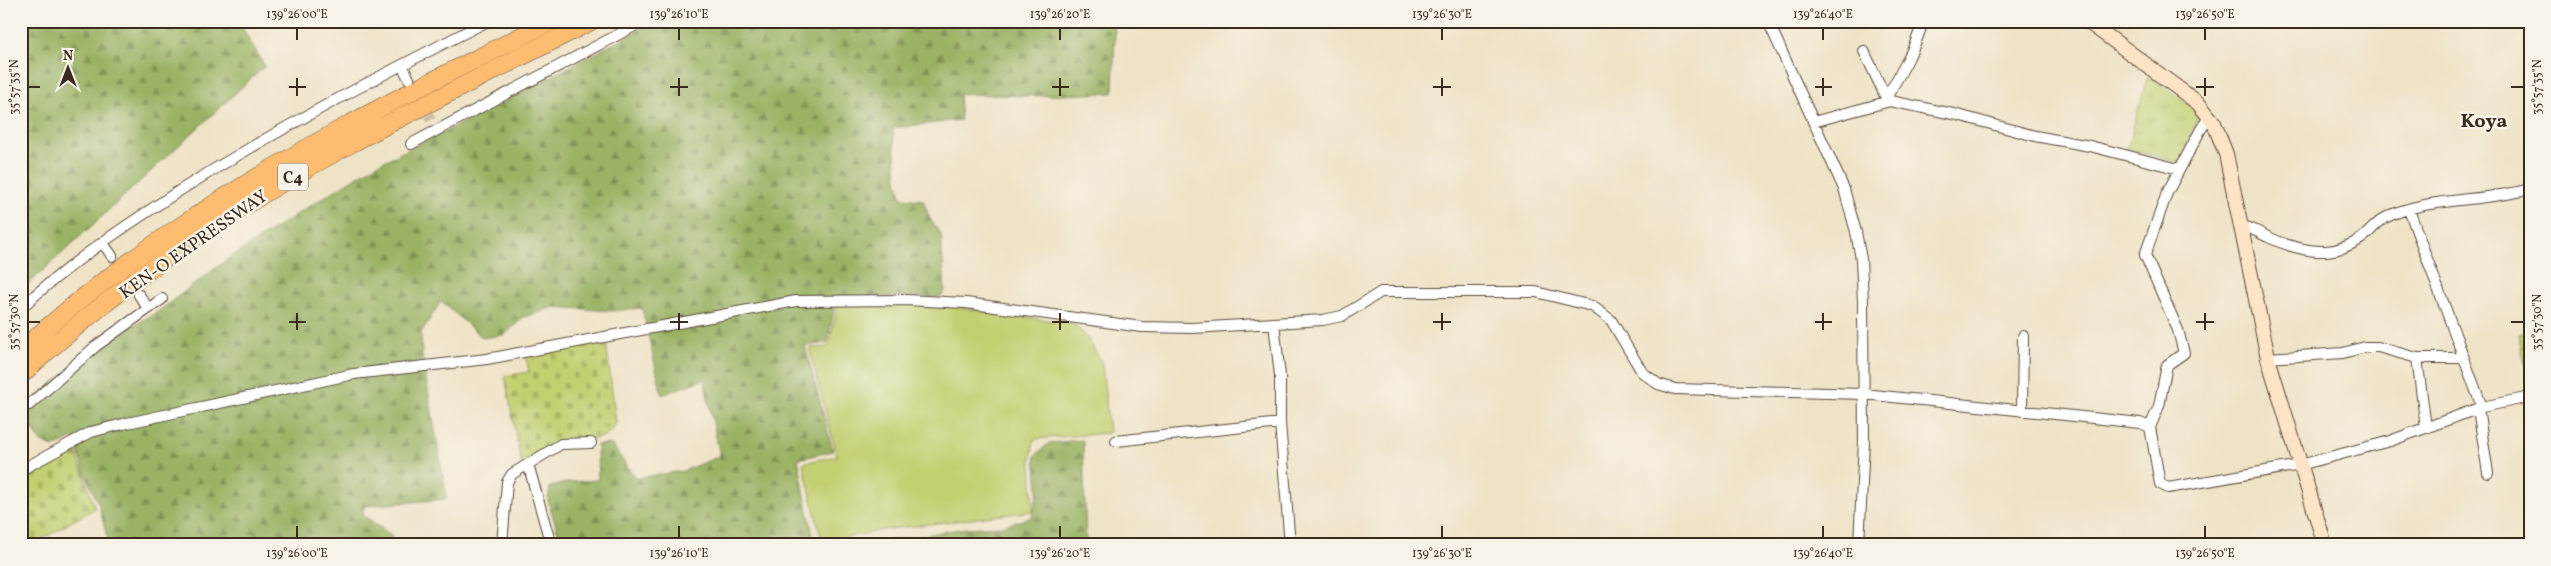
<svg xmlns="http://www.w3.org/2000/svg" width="2551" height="566" font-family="Vollkorn,serif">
  <defs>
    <pattern id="forest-firs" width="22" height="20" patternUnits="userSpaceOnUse" patternTransform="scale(1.25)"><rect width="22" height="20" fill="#9ab264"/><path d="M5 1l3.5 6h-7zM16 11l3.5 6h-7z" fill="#7f9152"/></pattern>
    <pattern id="cemetery-stones" width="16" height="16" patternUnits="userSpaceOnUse" patternTransform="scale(1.25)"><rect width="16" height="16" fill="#c3d072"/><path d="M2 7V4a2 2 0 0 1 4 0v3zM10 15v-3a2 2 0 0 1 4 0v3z" fill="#a8b362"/></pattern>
    <pattern id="park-tufts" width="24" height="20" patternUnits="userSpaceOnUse" patternTransform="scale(1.25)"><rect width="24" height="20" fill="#c3d072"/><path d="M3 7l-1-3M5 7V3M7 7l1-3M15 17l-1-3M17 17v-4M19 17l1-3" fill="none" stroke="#a8b362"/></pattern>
  </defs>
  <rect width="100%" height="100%" fill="#f7f3e8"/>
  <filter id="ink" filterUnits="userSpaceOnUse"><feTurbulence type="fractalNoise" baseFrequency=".02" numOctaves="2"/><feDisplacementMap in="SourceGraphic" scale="10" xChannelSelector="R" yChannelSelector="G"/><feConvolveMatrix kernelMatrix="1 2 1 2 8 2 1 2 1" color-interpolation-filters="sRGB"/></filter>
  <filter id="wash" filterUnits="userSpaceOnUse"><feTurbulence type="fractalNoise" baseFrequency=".0096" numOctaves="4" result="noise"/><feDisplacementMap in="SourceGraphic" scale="20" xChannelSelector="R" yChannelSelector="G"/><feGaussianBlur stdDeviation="1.12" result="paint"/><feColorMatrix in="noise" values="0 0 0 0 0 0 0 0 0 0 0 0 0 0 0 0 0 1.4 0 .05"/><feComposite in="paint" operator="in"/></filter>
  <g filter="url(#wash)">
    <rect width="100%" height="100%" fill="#efe3c6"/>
    <!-- grass -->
    <path fill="#c3d072" stroke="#7f7d48" d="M911,304L955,307L1074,324L1088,339L1102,363L1109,433L1034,439L1031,459L1033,511L883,530L822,542L803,463L837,456L809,348L828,347L838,305Z"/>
    <!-- forest -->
    <path fill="url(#forest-firs)" stroke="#6a6e41" d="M21,21H238L265,66L21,291Z
      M656,21H1111L1115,31L1113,93L1029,96L959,94L961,120L893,128L897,181L902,198L923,200L930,219L941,234L945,290L942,296L935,297L837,296L827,343L805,346L833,451L798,459L813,537L821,545H562L548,501L550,487L569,482L598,480L597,445L611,444L636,478L683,471L720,456L704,379L662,395L642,308L612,311L554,307L524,317L504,335L483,338L441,301L421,333L422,355L447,499L364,506L363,515L391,535L393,545H109L99,505L85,474L74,438L53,447L41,442L21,410L67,371L114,337L157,312L228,259L305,209L376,165L485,112Z
      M1083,440L1086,545H863L966,528L1003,526L1032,517L1038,490L1035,456L1049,443Z"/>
    <!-- cemetery -->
    <path fill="url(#cemetery-stones)" stroke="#7f7d48" d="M2530,331V385L2518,334Z
      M606,341L616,423C603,449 584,433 564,441C549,447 535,456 521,463L505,376L529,372L526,355Z
      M74,446L95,508L32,545H27L21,535V474Z"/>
    <!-- park -->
    <path fill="url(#park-tufts)" stroke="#7f7d48" d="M2148,76L2195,109L2197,119L2180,160L2177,162L2127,149Z"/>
  </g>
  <g filter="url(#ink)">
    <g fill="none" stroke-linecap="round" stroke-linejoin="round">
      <!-- street-tunnel -->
      <path stroke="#cbbea4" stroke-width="10" stroke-dasharray="10 5" stroke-linecap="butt" d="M421,102L431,120"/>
      <!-- street casing -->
      <g stroke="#564637" stroke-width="12">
        <path id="street" d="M1768,21L1844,189L1856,232L1861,259L1863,302L1864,441L1859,545
          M1864,51L1886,98L1885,101
          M402,65L409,79
          M1886,98C1901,73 1915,49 1923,21
          M1813,122L1890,101L1958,115L2035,136L2090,146L2179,169
          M411,144L644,21
          M2409,210L2482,407
          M2240,226C2252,227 2257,232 2268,237C2284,245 2308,252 2326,251C2338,250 2352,245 2362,238C2370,232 2376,223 2385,218C2423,197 2486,202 2530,189
          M103,243L112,256
          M139,295L148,308
          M21,308C68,264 125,226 179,191C279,128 383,74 488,21
          M1274,323L1280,376V423L1290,545
          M2268,358L2343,353L2365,347H2378L2417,358H2463
          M2417,358L2426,428
          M29,405L96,346L162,299
          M2478,409L2488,473
          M2022,410L2023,336
          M2150,427L2159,406L2167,365L2184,353L2178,330L2145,255L2167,193L2201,129L2210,116
          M1116,441L1280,423
          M528,464L551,545
          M21,470L91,432L123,424L354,374L487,359L796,301L906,300L966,303L1142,327L1193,328L1323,320L1342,316L1381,292H1536L1592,306L1611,320L1642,372L1658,384L1675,389L1864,394L2140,423L2150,427L2160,484L2168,488L2300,465L2390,441L2482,407L2530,397
          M502,545L507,482L512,474L561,444L591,443"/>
      </g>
      <!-- secondary casing -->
      <g stroke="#564637" stroke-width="16">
        <path id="secondary" d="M2087,21L2198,103L2214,123L2226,154L2268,358L2325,545"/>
      </g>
      <!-- highway casing -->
      <g stroke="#564637" stroke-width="19">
        <path id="highway" d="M21,351C117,262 229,191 343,128C411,90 482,57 551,21
          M21,375C118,285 236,206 352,143C431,101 512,62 591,21"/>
      </g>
      <!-- street -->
      <use href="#street" stroke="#fff" stroke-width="10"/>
      <!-- secondary -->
      <use href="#secondary" stroke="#fee4c6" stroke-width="14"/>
      <!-- highway -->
      <use href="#highway" stroke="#fdbc70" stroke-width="18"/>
    </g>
  </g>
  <!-- ticks -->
  <path fill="none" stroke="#3b2a1e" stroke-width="2" d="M297,28V40M679,28V40M1060,28V40M1442,28V40M1823,28V40M2205,28V40M297,78V96M679,78V96M1060,78V96M1442,78V96M1823,78V96M2205,78V96M28,87H40M289,87H306M670,87H688M1052,87H1069M1433,87H1451M1815,87H1832M2196,87H2214M2511,87H2524M297,313V330M679,313V330M1060,313V330M1442,313V330M1823,313V330M2205,313V330M28,322H40M289,322H306M670,322H688M1052,322H1069M1433,322H1451M1815,322H1832M2196,322H2214M2511,322H2524M297,526V538M679,526V538M1060,526V538M1442,526V538M1823,526V538M2205,526V538"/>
  <g text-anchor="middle" stroke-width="5" stroke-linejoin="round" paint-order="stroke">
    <!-- shield labels -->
    <rect fill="#f7f3e8" stroke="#73665b" stroke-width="1" x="278" y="163.5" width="30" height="27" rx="4"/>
    <g font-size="16" font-weight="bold" fill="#3b2a1e">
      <text x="293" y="183">C4</text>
    </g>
    <!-- street labels -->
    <g font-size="18" fill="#3b2a1e" stroke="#f7f3e8">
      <text transform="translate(193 244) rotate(-35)" y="6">KEN-O EXPRESSWAY</text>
    </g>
    <!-- quarter labels -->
    <g font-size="20" font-weight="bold" fill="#3b2a1e" stroke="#f7f3e8">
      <text x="2484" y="127">Koya</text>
    </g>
  </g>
  <!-- margin -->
  <rect width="2551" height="566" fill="none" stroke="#f7f3e8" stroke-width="55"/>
  <!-- north arrow -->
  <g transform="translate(68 68)" stroke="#f7f3e8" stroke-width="4" paint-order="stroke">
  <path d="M0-4L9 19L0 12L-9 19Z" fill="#3b2a1e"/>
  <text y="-8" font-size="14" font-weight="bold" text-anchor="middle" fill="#3b2a1e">N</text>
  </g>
  <rect x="28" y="28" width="2496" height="510" fill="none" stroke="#3b2a1e" stroke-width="2"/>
  <g font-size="12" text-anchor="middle" fill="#3b2a1e">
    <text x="297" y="18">139°26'00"E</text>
    <text x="679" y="18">139°26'10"E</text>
    <text x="1060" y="18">139°26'20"E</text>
    <text x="1442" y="18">139°26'30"E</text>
    <text x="1823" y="18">139°26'40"E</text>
    <text x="2205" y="18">139°26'50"E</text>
    <text transform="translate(14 87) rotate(-90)" y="4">35°57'35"N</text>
    <text transform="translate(2537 87) rotate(-90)" y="4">35°57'35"N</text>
    <text transform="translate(14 322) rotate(-90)" y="4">35°57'30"N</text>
    <text transform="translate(2537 322) rotate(-90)" y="4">35°57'30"N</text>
    <text x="297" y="557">139°26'00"E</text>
    <text x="679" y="557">139°26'10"E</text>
    <text x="1060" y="557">139°26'20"E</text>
    <text x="1442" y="557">139°26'30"E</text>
    <text x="1823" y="557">139°26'40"E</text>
    <text x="2205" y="557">139°26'50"E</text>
  </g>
</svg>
